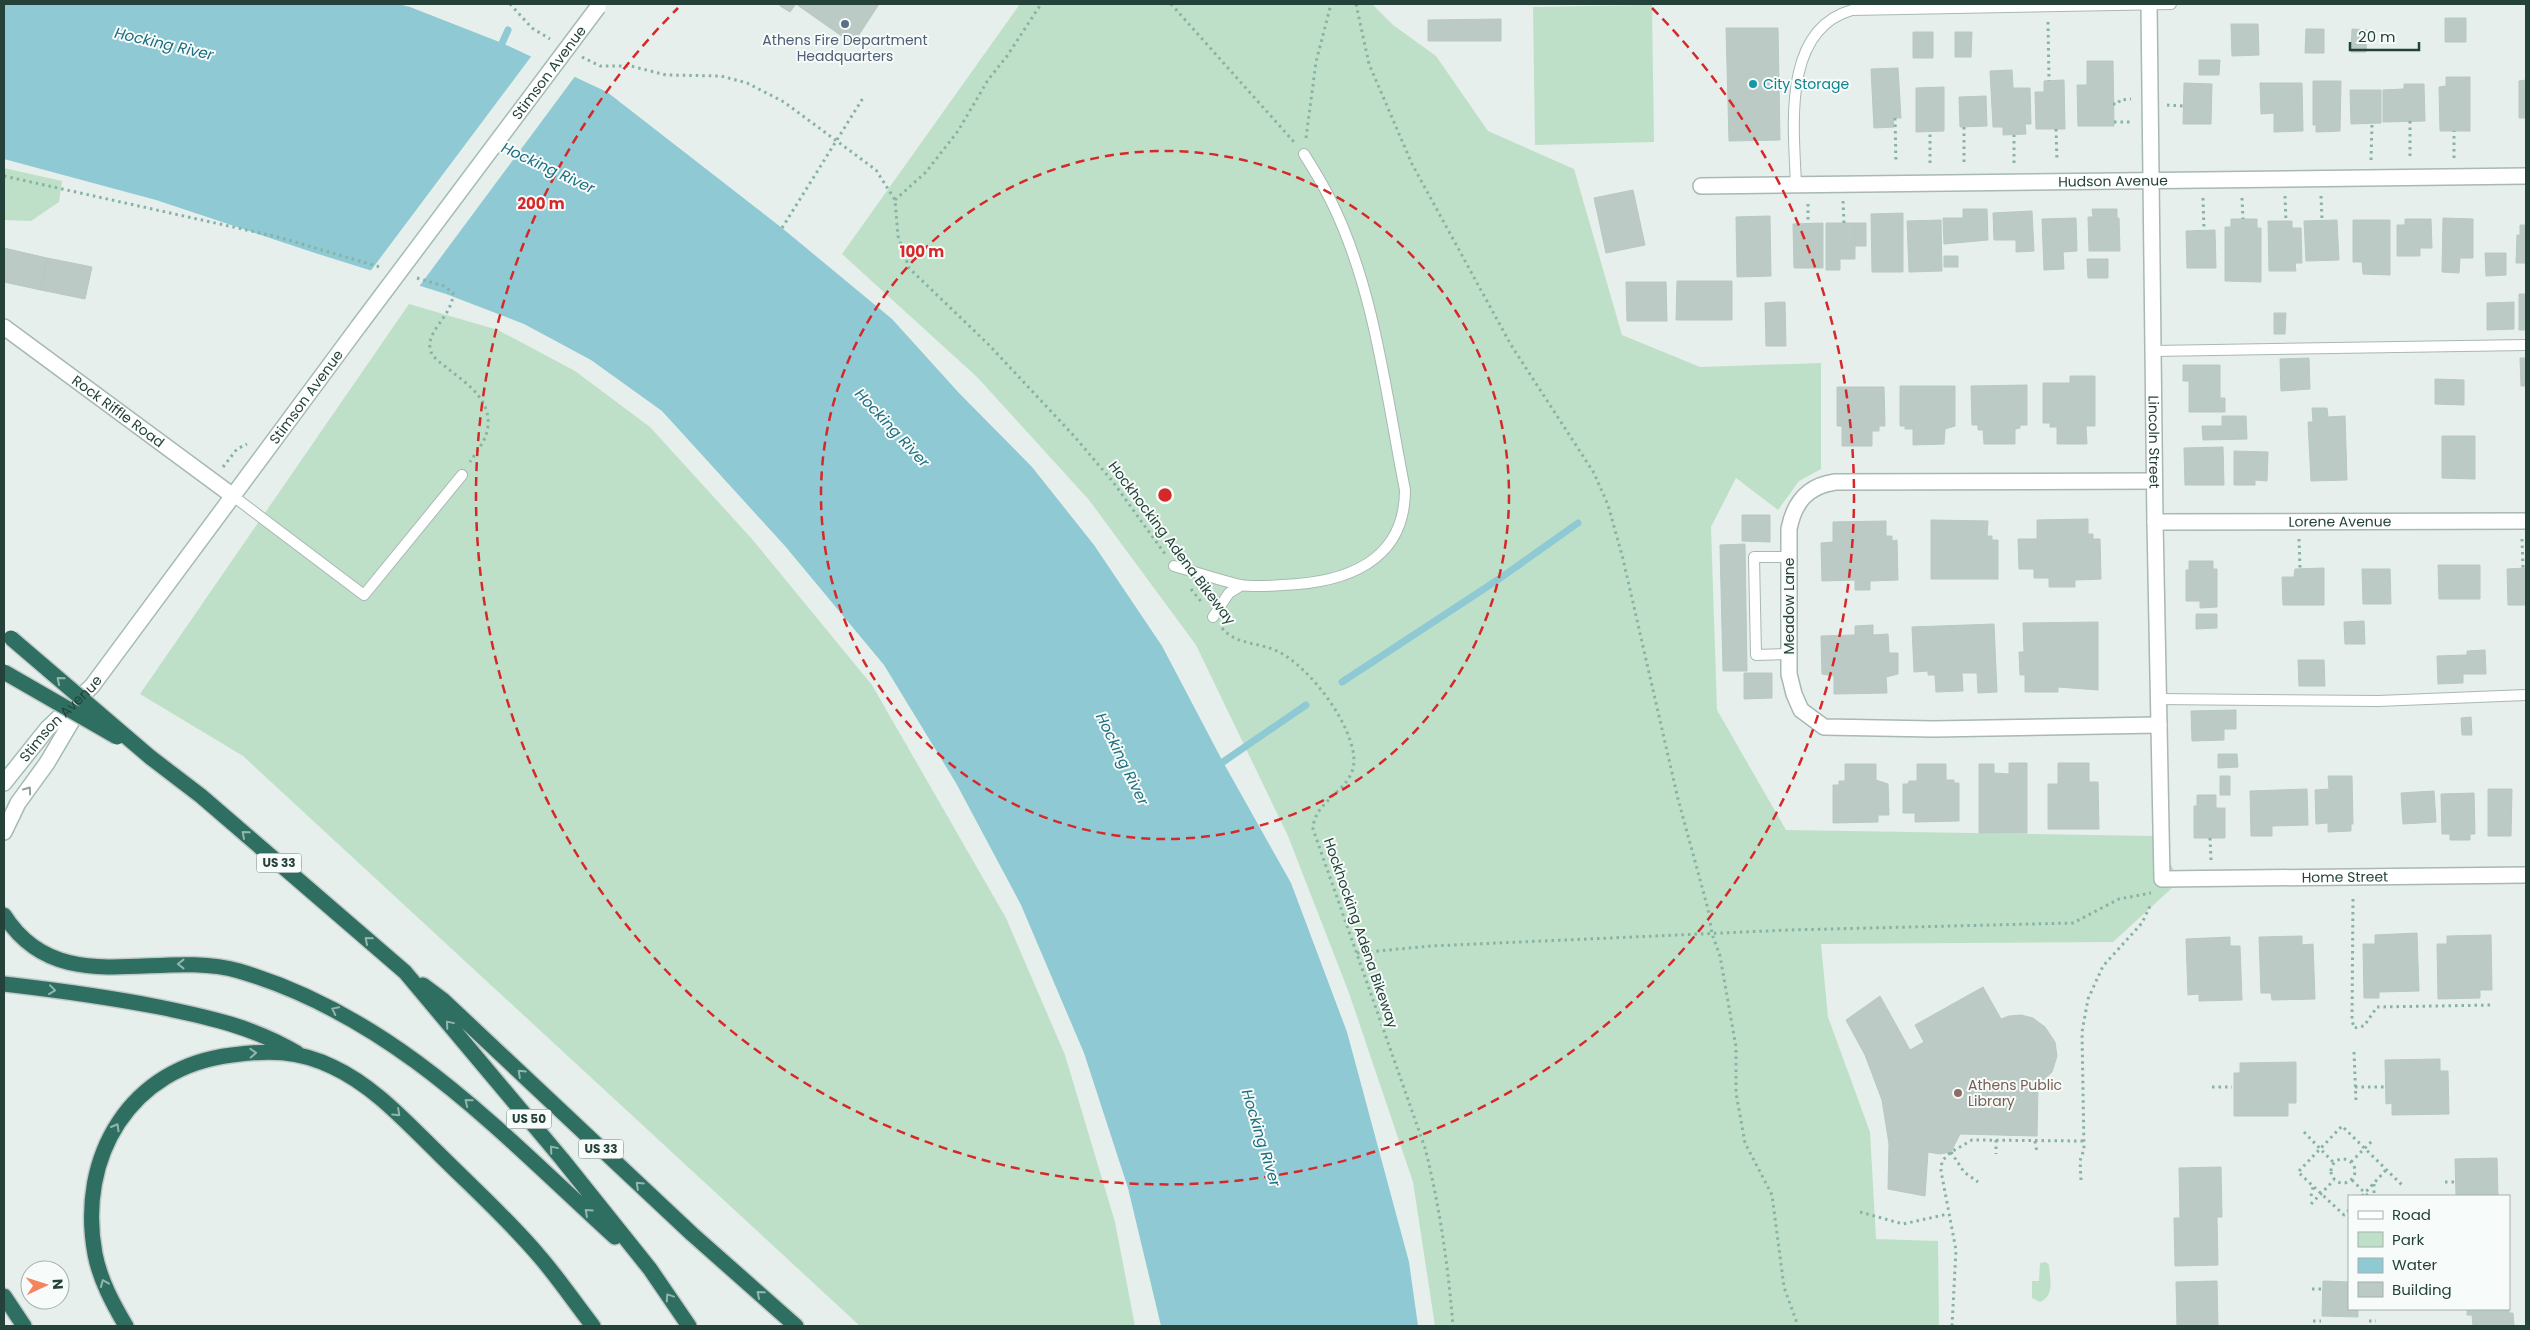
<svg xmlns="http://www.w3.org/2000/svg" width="2530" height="1330" font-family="Poppins,sans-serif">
  <rect width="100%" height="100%" fill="#e6efeb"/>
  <!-- green -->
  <path fill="#bfe0c8" d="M1020,4H1372L1393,25L1436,56L1488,131L1574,169L1622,335L1700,367L1821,363V469L1799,481L1778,510L1736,478L1711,527L1717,710L1786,830L2153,836L2173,868L2172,888L2113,942L1821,944L1828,1017L1870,1132L1876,1239L1938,1241L1939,1326H1435L1413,1182L1349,993L1288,836L1196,645L1089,500L977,377L842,254Z
    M1652,5L1654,142L1535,145L1533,7Z
    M4,168L62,181L59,202L31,221L4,220Z
    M409,304L498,330L575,371L650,427L752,539L872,685L1006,918L1065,1055L1115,1222L1135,1326H860L243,756L140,694Z
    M2046,1262L2049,1265C2050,1279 2055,1296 2040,1302L2032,1298V1281H2039L2040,1263Z"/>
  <!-- water -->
  <path fill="#8ec9d4" d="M4,4H398L410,7L502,43L607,92L782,228L892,319L959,393L1032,467L1094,545L1162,646L1223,762L1291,883L1347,1032L1409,1262L1418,1326H1161L1128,1188L1084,1053L1021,905L956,783L884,665L785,546L662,411L591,360L524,324L446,294L315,253L156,200L4,159Z"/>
  <!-- pier -->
  <path fill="#e6efeb" d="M533,54L576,75L418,288L369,273Z"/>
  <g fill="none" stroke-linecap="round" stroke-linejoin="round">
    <!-- stream -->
    <path stroke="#8ec9d4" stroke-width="7" d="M499,50L508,30
      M1342,682L1499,579L1578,523
      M1223,762L1306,705"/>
  </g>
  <!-- building -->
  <path fill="#bbcac4" stroke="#b8c9c2" d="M781,4H796L790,12L780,6Z
    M796,4H879L853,44Z
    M2445,18H2466V42H2445Z
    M1501,19V41H1428V20Z
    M2231,24H2258L2259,55L2232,56Z
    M1726,28H1778L1780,140L1729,141Z
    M2306,29H2324V53H2305Z
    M2352,29L2367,30L2366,52H2351Z
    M1913,32H1933V58H1913Z
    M1955,32H1972L1971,57H1955Z
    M2199,60H2220L2219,75H2199Z
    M2087,61H2113L2114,126H2078L2077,85H2087Z
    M1898,68L1901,118H1893L1894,127L1874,128L1871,69Z
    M2012,70L2013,88H2030L2031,124H2025L2026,134L2003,135V127H1993L1990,71Z
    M2446,77H2470V131H2440L2439,87L2446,86Z
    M2064,80L2065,129H2036L2035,92H2044V81Z
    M2526,80V118H2519V81Z
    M2313,81H2341L2340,131L2316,132V125H2313Z
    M2184,83L2212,84L2211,124H2183Z
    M2260,83H2302L2303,131L2274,132V113L2261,114Z
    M2404,84H2424L2425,121L2383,122V90L2404,89Z
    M1944,87V131L1916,132V88Z
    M2350,90H2381V123L2351,124Z
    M1986,96L1987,126L1960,127L1959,97Z
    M1633,190L1645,245L1606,253L1594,198Z
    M1963,209H1987L1988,240L1944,244L1943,218H1963Z
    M2092,209H2117V218H2119L2120,251H2089L2088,217H2093Z
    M2032,211L2034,251L2016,252V240H1994L1993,213Z
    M1903,213V272H1872L1871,214Z
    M1770,216L1771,276L1737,277L1736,217Z
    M2076,218L2077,251L2063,252L2064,269L2044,270L2042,219Z
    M2443,218L2473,219V258H2460L2459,273L2442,272Z
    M2231,219H2257V228H2261V282L2225,281V227H2231Z
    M2405,219H2431L2432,248H2420V256H2397V225H2405Z
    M1941,220L1942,271L1909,272L1907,221Z
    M2337,220L2339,260L2306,261L2304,221Z
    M2353,220H2390V275L2363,274L2362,262H2353Z
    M2268,221H2292V228H2301L2302,263H2295L2296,271H2269Z
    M1823,223V268H1794L1793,224Z
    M1826,223H1855V259H1840V270H1826Z
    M1855,223H1866V246H1855Z
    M2520,225H2526V263H2516L2517,235H2520Z
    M2215,230L2216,268H2187L2186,231Z
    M4,248L47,258L41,290L4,282Z
    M2485,253H2506V275L2486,276Z
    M1944,256H1958V267H1944Z
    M47,258L92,267L85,299L41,290Z
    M2087,259H2108V278H2088Z
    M1677,281H1732V320H1676Z
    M1626,282H1666L1667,321H1627Z
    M2519,294H2526V330H2519Z
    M1779,302H1785L1786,346H1766L1765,303Z
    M2514,302V329L2487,330V303Z
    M2274,313H2286L2285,334H2274Z
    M2309,358L2310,389L2281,391L2280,359Z
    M2520,358H2526V386H2521Z
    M2183,365H2220V398H2225V412H2189V381H2183Z
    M2070,376H2095V426H2086L2087,444H2057V427H2050V423H2043V383H2070Z
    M2435,379L2464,380V405L2435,404Z
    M2027,385V425H2020V428L2015,429V444H1984L1983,430H1978V425H1972L1971,386Z
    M1900,386H1955V426L1945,429L1944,444L1913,445V429H1905V426H1900Z
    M1837,387H1884L1885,426H1879V431H1872V446H1842V426H1837Z
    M2312,408H2327L2328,417L2345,416L2347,480L2311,481L2308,422H2313Z
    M2222,416H2246L2247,439L2203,440L2202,426H2222Z
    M2442,436H2475V479L2442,478Z
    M2223,447L2224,485H2185L2184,448Z
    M2234,451L2268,452L2267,481L2255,480V485H2234Z
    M1742,515H1770V542L1742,541Z
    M2088,519V534H2093V539H2100L2101,579L2075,580V587H2049V578H2034V569H2019L2018,539H2037V520Z
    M1931,520L1988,521L1987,536H1992V540H1998V579H1931Z
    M1886,521V536H1892V541L1897,540L1898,580L1870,581V590H1855V580L1822,581L1821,543L1833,542V522Z
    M1745,544L1747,671H1723L1720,545Z
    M2189,561H2213V569H2217V607L2200,608V601H2186V570H2189Z
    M2438,565H2480V599H2439Z
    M2324,568V605H2283L2282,577H2294L2295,569Z
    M2526,568V605H2508L2507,569Z
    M2362,569H2390L2391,604H2363Z
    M2196,614H2217V628L2196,629Z
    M2364,621L2365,644H2345L2344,622Z
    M2098,622V690L2058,687V692H2025V675H2020L2019,652H2024L2023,623Z
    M1994,624L1997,692L1978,693L1977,673H1962L1963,691L1936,692L1935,675H1928V671L1914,672L1912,627Z
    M1873,625V635L1888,634L1889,653H1898V674L1886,677L1887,693L1834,694V676L1822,674L1821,636L1855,635V626Z
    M2485,650L2486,674H2463V683L2438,684L2437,656L2467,655V651Z
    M2298,660H2324L2325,686H2299Z
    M1744,673H1772V698L1744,699Z
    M2236,710V729H2224V740L2192,741L2191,711Z
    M2471,717L2472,735H2462L2461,718Z
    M2218,754H2237L2238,767L2218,768Z
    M2009,763H2027V833H1979V764H1994V773L2009,774Z
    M2058,763H2089V782H2098L2099,829H2048V784H2058Z
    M1845,764H1876V780L1888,784L1889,815H1878V822L1833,823V785H1839V781H1845Z
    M1917,764H1946V780H1954V783H1959V821L1915,822V813H1903V784H1908L1909,781H1917Z
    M2220,776H2230V795H2220Z
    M2328,776H2352L2353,824H2351V831L2328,832V823L2316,824L2315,790L2329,789Z
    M2307,789L2308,825L2272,826V836H2251L2250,791Z
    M2488,789H2512L2511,836H2488Z
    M2434,791L2436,822L2403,824L2401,793Z
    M2474,793L2475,834H2470V840H2450V834H2442L2441,794Z
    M2197,795H2216V808H2225V838H2194V806H2197Z
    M2417,933L2419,991L2379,992V998H2364L2363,944H2375V935Z
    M2491,935L2492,990H2480V998L2438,999L2437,944H2447V936Z
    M2302,936V945L2313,944L2315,999L2272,1000L2271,993H2261L2259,937Z
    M2230,937V946H2240L2242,1000L2199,1001V994L2188,995L2186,939Z
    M1983,987L2001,1019L2009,1016L2021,1015L2033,1018L2045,1027L2055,1042L2057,1056L2052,1072L2038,1085L2037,1136L1960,1134L1951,1152L1940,1154L1928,1152L1925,1196L1888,1189L1889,1144L1882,1100L1865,1055L1846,1020L1880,996L1910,1050L1924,1042L1915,1025Z
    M2440,1059V1071H2448L2449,1114L2392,1115V1103L2386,1104L2385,1060Z
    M2296,1062V1103H2288V1116H2234V1073H2240V1063Z
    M2497,1158L2498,1196H2456L2455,1159Z
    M2221,1167L2222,1217H2217L2218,1265L2175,1266L2174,1218H2180L2179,1168Z
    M2217,1281L2218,1326H2177L2176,1282Z
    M2323,1281L2349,1282V1309H2358V1317L2322,1316Z
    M2467,1309H2509V1313H2513L2514,1326H2473L2472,1315H2467Z"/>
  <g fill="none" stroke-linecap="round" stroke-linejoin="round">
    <!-- service casing -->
    <g stroke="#a8b8b2" stroke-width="12">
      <path id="service" d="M1796,185C1794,129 1781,30 1852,10L2171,4
        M2154,351L2526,345
        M233,496L364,595L462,475
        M1789,557H1754L1756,655L1789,654
        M1174,566C1196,572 1218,580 1240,585C1253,587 1269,586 1282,585C1345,583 1405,562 1405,490C1386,395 1375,291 1332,203C1324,186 1314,170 1304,154
        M1213,617L1229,593L1242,585
        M2158,699L2378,701L2526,695"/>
    </g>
    <!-- minor casing -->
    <g stroke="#a8b8b2" stroke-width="18">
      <g id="minor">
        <path id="s1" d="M2149,4L2155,522L2162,879L2526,875"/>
        <path id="s2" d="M1701,186L2526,176"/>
        <path d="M2154,481L1835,482C1807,486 1794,503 1789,529V674L1794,694L1801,710L1824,727L1934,729L2159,725"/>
        <path id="s3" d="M2155,522L2526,521"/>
      </g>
    </g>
    <!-- tertiary casing -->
    <g stroke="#a8b8b2" stroke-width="18">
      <g id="tertiary">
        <path id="s4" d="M4,327L233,496"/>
      </g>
    </g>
    <!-- secondary casing -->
    <g stroke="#a4bbb3" stroke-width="18">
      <g id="secondary">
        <path id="s5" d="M4,783L47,729L92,686L358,327"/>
        <path d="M4,832L18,803L47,763L83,702"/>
      </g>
    </g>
    <!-- motorway casing -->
    <g stroke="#c2cac8" stroke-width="18">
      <path id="motorway" d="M150,757L201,796L405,972L562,1159L650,1269L689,1326
        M4,915C59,1002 158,948 239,971C395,1017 499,1131 615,1237
        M4,984C56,990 108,997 159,1007C208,1017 254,1027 297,1053
        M423,985L443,1000L692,1234L796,1326
        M4,1296L24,1326
        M126,1326C113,1304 100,1280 95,1254C77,1157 130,1067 232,1055C269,1050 298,1050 333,1067C374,1086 406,1122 438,1153C472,1187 509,1220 540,1257C559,1279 575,1303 593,1326"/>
    </g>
    <!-- path -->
    <path stroke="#86b3a5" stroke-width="3" stroke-dasharray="2.5 4" stroke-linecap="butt" d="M510,4L532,28L550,39
      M1171,4L1294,142
      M1356,4L1369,64L1412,164L1511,345L1594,473L1608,505L1623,559L1678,799L1708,909L1712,934L1720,956L1736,1047V1093L1745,1143L1772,1195L1784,1287L1798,1326
      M2048,22L2049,81
      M582,57L600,66H631L666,75L721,76L747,83L784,102L876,170L895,200L898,236L909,268L989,345L1074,436L1113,482L1165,554
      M2113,104H2118L2120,100L2131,99
      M2167,105L2184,106
      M1895,118L1896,163
      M2410,121V158
      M2114,122H2131
      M1964,127V162
      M2056,129L2057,161
      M1306,138L1316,62L1331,4
      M2454,158V131
      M2371,160L2372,124
      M1930,163V132
      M2014,163V135
      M4,176L278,237L380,267
      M2285,196L2286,221
      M2321,196L2322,220
      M2203,198L2204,230
      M2242,198L2243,219
      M895,200L926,172L958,131L988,80L1007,56L1041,4
      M1843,201L1844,223
      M1808,204V223
      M782,228L863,98
      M417,278L444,286L453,293C453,315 427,330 430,348C431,357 440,362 447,368C469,385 496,403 486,435C483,444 475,454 470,462
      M223,467L237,449L247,444
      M2299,539L2300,568
      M2522,539L2523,568
      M1191,589L1203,604
      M1222,628C1236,645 1258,642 1277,651C1309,666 1353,724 1354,760C1354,791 1314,799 1313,829L1425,1148C1440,1207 1448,1266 1453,1326
      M2210,838L2211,860
      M2353,899L2352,1020L2354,1028L2364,1026L2377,1007L2493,1005
      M1357,953L1431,946L1789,930L2073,923L2119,899L2151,893
      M2354,1052L2356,1101
      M2212,1087H2232
      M2355,1087H2384
      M2304,1132L2334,1163
      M1996,1140V1154
      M2035,1141L2037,1153
      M1951,1152L1964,1172L1978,1182
      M2331 1171a12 12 0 1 1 24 0a12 12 0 1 1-24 0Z
      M2351,1162L2374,1139
      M2081,1180L2080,1161L2084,1149L2082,1032L2088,999L2103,966L2142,923L2150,906
      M2352,1180L2368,1196
      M2445,1182H2454
      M2374,1184V1193
      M2311,1196L2313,1187
      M2362,1196L2386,1170
      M2311,1204L2334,1180
      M2349,1210L2344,1215L2298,1172L2342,1126L2404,1187
      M1860,1212L1903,1224L1948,1214
      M2312,1289H2322
      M2313,1321H2321
      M2369,1321H2376
      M1952,1326L1956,1250L1941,1171L1942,1161L1951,1152L1972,1140L2084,1141"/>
    <!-- service -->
    <use href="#service" stroke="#fff" stroke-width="10"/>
    <!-- minor -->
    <use href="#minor" stroke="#fff" stroke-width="15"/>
    <!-- tertiary -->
    <use href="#tertiary" stroke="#fff" stroke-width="15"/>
    <!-- secondary -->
    <use href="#secondary" stroke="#fff" stroke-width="15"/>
    <!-- motorway -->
    <use href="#motorway" stroke="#2f6f62" stroke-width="15"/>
    <!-- secondary-bridge casing -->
    <g stroke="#a4bbb3" stroke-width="18" stroke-linecap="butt">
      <g id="secondary-bridge">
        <path id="s6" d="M358,327L598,7"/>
      </g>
    </g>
    <!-- motorway-bridge casing -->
    <g stroke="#c2cac8" stroke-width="18" stroke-linecap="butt">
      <path id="motorway-bridge" d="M11,638L150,757
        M4,672L117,737"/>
    </g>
    <!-- secondary-bridge -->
    <use href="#secondary-bridge" stroke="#fff" stroke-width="15"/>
    <!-- motorway-bridge -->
    <use href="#motorway-bridge" stroke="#2f6f62" stroke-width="15"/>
  </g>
  <!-- one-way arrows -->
  <defs><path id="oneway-chevron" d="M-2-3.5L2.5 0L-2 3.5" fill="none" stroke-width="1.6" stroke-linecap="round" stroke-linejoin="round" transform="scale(1.25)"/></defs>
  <g stroke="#93b5ae">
    <use href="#oneway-chevron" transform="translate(60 680) rotate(-140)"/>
    <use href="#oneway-chevron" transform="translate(245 834) rotate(-139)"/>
    <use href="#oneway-chevron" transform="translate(368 940) rotate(-139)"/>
    <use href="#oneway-chevron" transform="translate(181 964) rotate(180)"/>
    <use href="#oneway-chevron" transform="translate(52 990) rotate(7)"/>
    <use href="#oneway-chevron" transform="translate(335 1010) rotate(-154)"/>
    <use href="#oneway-chevron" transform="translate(449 1024) rotate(-130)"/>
    <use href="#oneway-chevron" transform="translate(253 1053) rotate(-3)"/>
    <use href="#oneway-chevron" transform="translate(521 1073) rotate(-137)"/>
    <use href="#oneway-chevron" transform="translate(468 1102) rotate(-141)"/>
    <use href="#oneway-chevron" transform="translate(397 1113) rotate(43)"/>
    <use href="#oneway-chevron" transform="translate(116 1127) rotate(-60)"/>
    <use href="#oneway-chevron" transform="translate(553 1149) rotate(-130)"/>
    <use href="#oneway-chevron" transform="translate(639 1185) rotate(-137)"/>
    <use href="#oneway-chevron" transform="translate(588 1212) rotate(-138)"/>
    <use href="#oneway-chevron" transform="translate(104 1283) rotate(-113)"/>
    <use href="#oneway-chevron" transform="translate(760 1294) rotate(-139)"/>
    <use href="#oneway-chevron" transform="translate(669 1297) rotate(-124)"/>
  </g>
  <use stroke="#92a09c" href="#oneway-chevron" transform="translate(28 790) rotate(-54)"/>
  <!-- distance rings -->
  <g fill="none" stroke="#d62828" stroke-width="2.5" stroke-dasharray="9 6">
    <circle cx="1165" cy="495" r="344"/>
    <path d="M1652 8A689 689 0 1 1 678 8"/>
  </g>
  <!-- markers -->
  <circle fill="#5c6f8a" stroke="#f7fbf9" stroke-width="2" cx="845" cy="24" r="5"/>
  <circle fill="#0f9aa8" stroke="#f7fbf9" stroke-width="2" cx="1753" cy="84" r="5"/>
  <circle fill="#8d6e63" stroke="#f7fbf9" stroke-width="2" cx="1958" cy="1093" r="5"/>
  <g text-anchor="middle" stroke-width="4" stroke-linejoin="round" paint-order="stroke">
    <!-- shield labels -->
    <g fill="#f7fbf9" stroke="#637a73" stroke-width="1">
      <rect x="256.5" y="853.5" width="45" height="19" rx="4"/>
      <rect x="506.5" y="1109.5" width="45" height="19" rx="4"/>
      <rect x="578.5" y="1139.5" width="45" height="19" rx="4"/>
    </g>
    <g font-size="12" font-weight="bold" fill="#24423a">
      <text x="279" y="867">US 33</text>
      <text x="529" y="1123">US 50</text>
      <text x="601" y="1153">US 33</text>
    </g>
    <!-- service labels -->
    <g font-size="14" fill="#4e5e75" stroke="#f7fbf9">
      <text x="845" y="45">Athens Fire Department<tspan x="845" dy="16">Headquarters</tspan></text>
    </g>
    <!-- street labels -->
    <g font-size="14" fill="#24423a" stroke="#f7fbf9">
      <text dy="5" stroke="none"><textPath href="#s6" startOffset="318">Stimson Avenue</textPath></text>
      <text dy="5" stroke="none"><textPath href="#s2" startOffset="412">Hudson Avenue</textPath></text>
      <text dy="5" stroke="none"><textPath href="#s5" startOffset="491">Stimson Avenue</textPath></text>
      <text dy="5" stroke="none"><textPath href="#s4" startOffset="142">Rock Riffle Road</textPath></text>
      <text dy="5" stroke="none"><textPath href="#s1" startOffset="438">Lincoln Street</textPath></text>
      <text dy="5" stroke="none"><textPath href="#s3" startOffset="185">Lorene Avenue</textPath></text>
      <text transform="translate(1172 543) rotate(53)" y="5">Hockhocking Adena Bikeway</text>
      <text transform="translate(1789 606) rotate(-90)" y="5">Meadow Lane</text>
      <text dy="5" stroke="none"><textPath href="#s5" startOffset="86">Stimson Avenue</textPath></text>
      <text dy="5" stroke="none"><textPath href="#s1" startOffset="1058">Home Street</textPath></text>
      <text transform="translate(1361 933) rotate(71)" y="5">Hockhocking Adena Bikeway</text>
    </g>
    <!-- culture labels -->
    <g font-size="14" fill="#0d838f" stroke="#f7fbf9" text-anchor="start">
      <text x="1763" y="89">City Storage</text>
    </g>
    <!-- education labels -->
    <g font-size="14" fill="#785e54" stroke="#f7fbf9" text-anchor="start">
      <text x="1968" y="1090">Athens Public<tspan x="1968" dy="16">Library</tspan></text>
    </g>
    <!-- water labels -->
    <g font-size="15" font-style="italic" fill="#1c6f80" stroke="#f7fbf9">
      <text transform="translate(164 44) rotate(13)" y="5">Hocking River</text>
      <text transform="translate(548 168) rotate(25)" y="5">Hocking River</text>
      <text transform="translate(892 428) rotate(47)" y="5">Hocking River</text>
      <text transform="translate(1122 759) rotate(64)" y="5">Hocking River</text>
      <text transform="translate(1261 1138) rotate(73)" y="5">Hocking River</text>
    </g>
  </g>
  <circle cx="1165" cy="495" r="8" fill="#d62828" stroke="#f7fbf9" stroke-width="2.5"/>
  <g font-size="15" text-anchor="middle" font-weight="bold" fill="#d62828" stroke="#f7fbf9" stroke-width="4" stroke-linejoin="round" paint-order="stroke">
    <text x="541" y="209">200 m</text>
    <text x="922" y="257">100 m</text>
  </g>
  <!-- border -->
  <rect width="2530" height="1330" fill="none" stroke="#24423a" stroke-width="10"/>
  <!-- legend -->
  <rect x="2348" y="1195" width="162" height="115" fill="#f7fbf9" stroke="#a3b1ad"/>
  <rect x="2358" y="1211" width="25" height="8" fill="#ffffff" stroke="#a3b1ad"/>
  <text x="2392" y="1220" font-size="15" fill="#24423a">Road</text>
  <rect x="2358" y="1232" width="25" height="15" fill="#bfe0c8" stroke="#a3b1ad"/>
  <text x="2392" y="1245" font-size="15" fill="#24423a">Park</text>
  <rect x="2358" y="1258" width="25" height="15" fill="#8ec9d4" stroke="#a3b1ad"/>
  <text x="2392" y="1270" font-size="15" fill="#24423a">Water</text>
  <rect x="2358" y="1282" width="25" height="15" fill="#bbcac4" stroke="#a3b1ad"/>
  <text x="2392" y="1295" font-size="15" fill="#24423a">Building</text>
  <!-- north arrow -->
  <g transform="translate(45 1285) rotate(86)"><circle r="24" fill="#f7fbf9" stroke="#a3b1ad"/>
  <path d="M0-4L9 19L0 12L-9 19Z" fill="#f4845f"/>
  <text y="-8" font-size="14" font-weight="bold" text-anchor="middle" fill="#24423a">N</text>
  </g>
  <!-- scale -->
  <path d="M2350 42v8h69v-8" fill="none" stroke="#24423a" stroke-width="2.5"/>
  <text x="2358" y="42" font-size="15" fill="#24423a" stroke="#f7fbf9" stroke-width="4" paint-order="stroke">20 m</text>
</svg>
